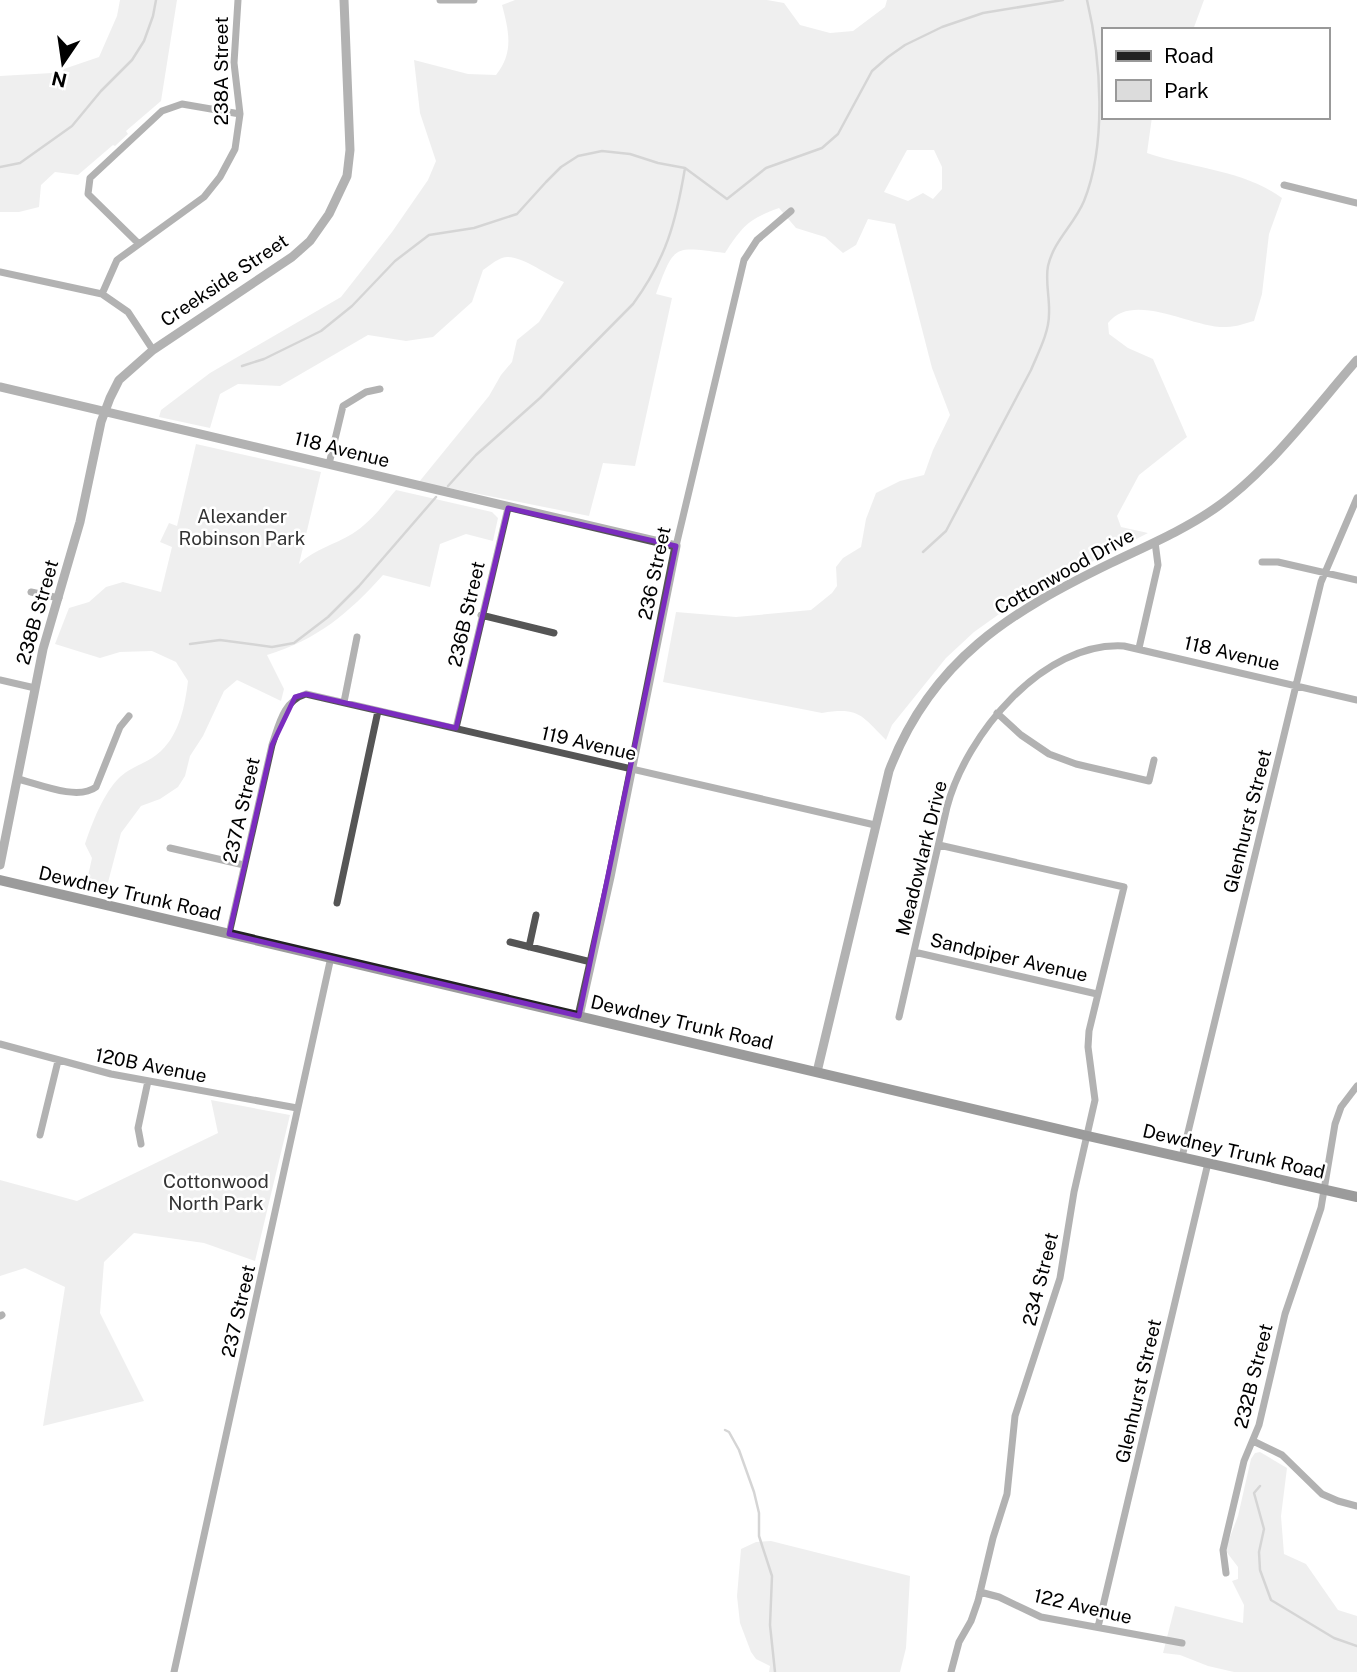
<svg xmlns="http://www.w3.org/2000/svg" width="1357" height="1672" font-family="'Public Sans',sans-serif">
  <rect width="100%" height="100%" fill="#fff"/>
  <!-- green -->
  <path fill="#dcdcdc" fill-rule="evenodd" d="M120,0H177L161,101L126,131L128,134L115,146L113,145L78,175L55,172L41,185L39,207L19,212H0V76L52,73L99,57L117,16Z
    M515,0H767L784,3L800,25L830,33L853,31L885,7L887,0H1204L1193,30H1103V117H1152L1147,153C1191,168 1244,170 1282,198L1269,234L1262,294L1254,321C1246,323 1236,327 1227,327C1193,329 1134,290 1108,323L1109,334L1128,348L1153,359L1187,437L1139,475L1117,516L1121,527L1148,533L1022,598L974,632L946,658L892,725L886,740C861,715 859,707 822,713L663,682L676,612L736,617L811,610L832,593L837,586L836,567L843,558L861,547L866,519L876,493L900,481L924,475L933,450L950,415L932,368L895,224L868,219L856,245L843,253L825,237L796,228L779,208C748,219 742,227 725,253C673,247 675,243 656,294L672,298L635,466L603,463L589,516L419,482L489,396L501,375L512,362L517,340L539,322L564,282C547,276 518,252 502,258C496,260 489,266 483,270L472,302L433,337L406,341L368,335L280,386L238,384L220,394L210,428L159,417L161,410L210,373L341,297L392,232L428,180L436,161L420,113L414,60L468,74L496,75C514,53 509,31 502,5ZM907,150H934L942,167V189L933,199L923,193L908,201L884,192Z
    M196,444L321,472L299,564C315,549 334,545 352,534C370,523 383,505 396,490L492,512L498,518L493,541L466,534L440,544L430,587L383,575C349,613 317,640 267,655L284,689L281,701L237,680L224,691L203,736L190,756L185,776L178,787L160,799L141,806L121,833L106,890L86,885L92,858L85,844C92,823 104,792 120,777C132,766 150,762 161,751C180,733 185,705 188,681L176,662L152,651L120,652L100,658L55,644L69,608L89,602L106,587L123,582L161,592L172,547L160,542L169,523L177,526Z
    M211,1100L290,1115L255,1261L204,1243L134,1233L104,1262L100,1313L144,1401L43,1426L65,1287L25,1268L0,1276V1180L77,1201L218,1133Z
    M1260,1452L1287,1468L1281,1516L1284,1554L1306,1564L1338,1610L1357,1616V1672H1234L1208,1666L1180,1655L1163,1653L1175,1606L1243,1623L1244,1605L1232,1581L1238,1579V1567L1225,1550L1238,1516L1251,1459L1255,1453Z
    M771,1541L910,1576L906,1648L900,1672H769L770,1666L756,1659L751,1652L740,1623L737,1596L741,1549L756,1542Z"/>
  <g fill="none" stroke-linecap="round" stroke-linejoin="round">
    <!-- stream -->
    <path stroke="#a3a3a3" stroke-width="2.5" d="M0,167L20,163L72,126L101,91L132,60L144,41L153,16L156,0
      M242,366L264,359L321,331L352,306L395,261L429,235L474,228L517,214L546,182L561,167L578,156L602,151L630,154L658,163L685,168L727,199L766,168L822,148L838,134L872,71L888,57L905,45L942,27L983,13L1063,0
      M448,486L476,455L540,398L633,304C666,259 676,222 685,168
      M923,552L946,531L1031,370C1038,353 1049,333 1049,314C1050,299 1045,281 1048,266C1054,240 1074,225 1084,201C1107,144 1101,59 1087,0
      M190,644L220,640L272,647L294,643L328,617L359,586L436,497
      M725,1430L729,1432L739,1450L754,1492L759,1513V1536L772,1576L770,1625L775,1672
      M1260,1486L1254,1493L1264,1529L1259,1552L1260,1570L1271,1600L1334,1638L1357,1646"/>
    <!-- minor -->
    <path stroke="#555" stroke-width="7" d="M440,0H474
      M1284,185L1357,203
      M138,243L88,194L90,178L162,111L182,104L240,114
      M0,272L102,294L128,312L153,350
      M102,294L117,260L204,197L220,177L235,149L240,114L234,63L238,0
      M329,464L343,406L366,392L380,389
      M676,546L744,260L757,240L791,211
      M1262,562H1278L1357,580
      M31,592L59,598
      M481,615L554,633
      M1139,648L1158,565L1155,542
      M0,680L35,688
      M344,702L357,637
      M997,713L1021,735L1049,754L1076,764L1149,781L1154,760
      M456,728L508,508
      M18,779C38,784 78,801 96,787L120,727L129,716
      M939,845L1124,887L1089,1031L1088,1047L1095,1100L1074,1192L1060,1278L1015,1416L1007,1494L993,1538L978,1601L971,1621L959,1642L951,1672
      M170,848L244,865
      M337,903L378,711
      M229,934L272,745C279,725 283,701 306,694L875,825
      M510,942L591,962
      M529,947L536,915
      M914,952L1097,994
      M899,1017L947,807C966,735 1043,641 1124,646L1357,700
      M0,1044L111,1074L297,1108
      M40,1135L58,1061
      M141,1144L138,1128L148,1081
      M1182,1157L1321,582L1357,498
      M0,1316L2,1315
      M1253,1441L1282,1455L1322,1494L1338,1501L1357,1506
      M1226,1573L1223,1550L1244,1461L1259,1425L1285,1314L1321,1208L1335,1124L1341,1107L1357,1086
      M980,1592L999,1597L1041,1617L1182,1643
      M1098,1627L1208,1163
      M174,1672L331,957"/>
    <!-- tertiary -->
    <path stroke="#555" stroke-width="9" d="M0,387L676,546L610,877L579,1016
      M0,865L43,649L80,522L101,422L110,398L119,380L153,350L292,257L310,241L329,214L347,176L350,150L344,0
      M817,1072L889,771C931,660 1010,612 1111,563C1146,546 1182,531 1214,509C1267,473 1315,408 1357,360"/>
    <!-- secondary -->
    <path stroke="#222" stroke-width="10" d="M0,880L1088,1136L1357,1197"/>
  </g>
  <!-- marked area -->
  <path d="M0 0H1357V1672H0ZM508,508L676,546L579,1016L229,934L272,745L295,697L306,694L456,728Z" fill="#fff" fill-opacity=".55" fill-rule="evenodd"/>
  <path fill="none" stroke="#7b2cbf" stroke-width="5" stroke-linejoin="round" d="M508,508L676,546L579,1016L229,934L272,745L295,697L306,694L456,728Z"/>
  <g text-anchor="middle" stroke-width="5" stroke-linejoin="round" paint-order="stroke">
    <!-- street labels -->
    <g font-size="19" fill="#000" stroke="#fff">
      <text transform="translate(221 71) rotate(-90)" y="7">238A Street</text>
      <text transform="translate(224 280) rotate(-34)" y="7">Creekside Street</text>
      <text transform="translate(342 449) rotate(14)" y="7">118 Avenue</text>
      <text transform="translate(1064 571) rotate(-29)" y="7">Cottonwood Drive</text>
      <text transform="translate(654 573) rotate(-78)" y="7">236 Street</text>
      <text transform="translate(37 612) rotate(-74)" y="7">238B Street</text>
      <text transform="translate(466 614) rotate(-77)" y="7">236B Street</text>
      <text transform="translate(1232 653) rotate(13)" y="7">118 Avenue</text>
      <text transform="translate(589 743) rotate(13)" y="7">119 Avenue</text>
      <text transform="translate(241 810) rotate(-77)" y="7">237A Street</text>
      <text transform="translate(1247 821) rotate(-76)" y="7">Glenhurst Street</text>
      <text transform="translate(921 858) rotate(-76)" y="7">Meadowlark Drive</text>
      <text transform="translate(130 893) rotate(13)" y="7">Dewdney Trunk Road</text>
      <text transform="translate(1009 957) rotate(13)" y="7">Sandpiper Avenue</text>
      <text transform="translate(682 1022) rotate(13)" y="7">Dewdney Trunk Road</text>
      <text transform="translate(151 1065) rotate(11)" y="7">120B Avenue</text>
      <text transform="translate(1234 1151) rotate(13)" y="7">Dewdney Trunk Road</text>
      <text transform="translate(1040 1279) rotate(-76)" y="7">234 Street</text>
      <text transform="translate(238 1311) rotate(-77)" y="7">237 Street</text>
      <text transform="translate(1253 1376) rotate(-76)" y="7">232B Street</text>
      <text transform="translate(1138 1391) rotate(-77)" y="7">Glenhurst Street</text>
      <text transform="translate(1083 1606) rotate(13)" y="7">122 Avenue</text>
    </g>
    <!-- park labels -->
    <g font-size="19" fill="#333" stroke="#fff">
      <text x="242" y="523">Alexander<tspan x="242" dy="22">Robinson Park</tspan></text>
      <text x="216" y="1188">Cottonwood<tspan x="216" dy="22">North Park</tspan></text>
    </g>
  </g>
  <!-- legend -->
  <rect x="1102" y="28" width="228" height="91" fill="#ffffff" stroke="#999999" stroke-width="2"/>
  <rect x="1116" y="51" width="35" height="10" fill="#222222" stroke="#999999" stroke-width="2"/>
  <text x="1164" y="63" font-size="21" fill="#000000">Road</text>
  <rect x="1116" y="80" width="35" height="21" fill="#dcdcdc" stroke="#999999" stroke-width="2"/>
  <text x="1164" y="98" font-size="21" fill="#000000">Park</text>
  <!-- north arrow -->
  <g transform="translate(63 63) rotate(193)" stroke="#ffffff" stroke-width="5" paint-order="stroke">
  <path d="M0-5L12 26L0 18L-12 26Z" fill="#000000"/>
  <text y="-10" font-size="19" font-weight="bold" text-anchor="middle" fill="#000000">N</text>
  </g>
</svg>
